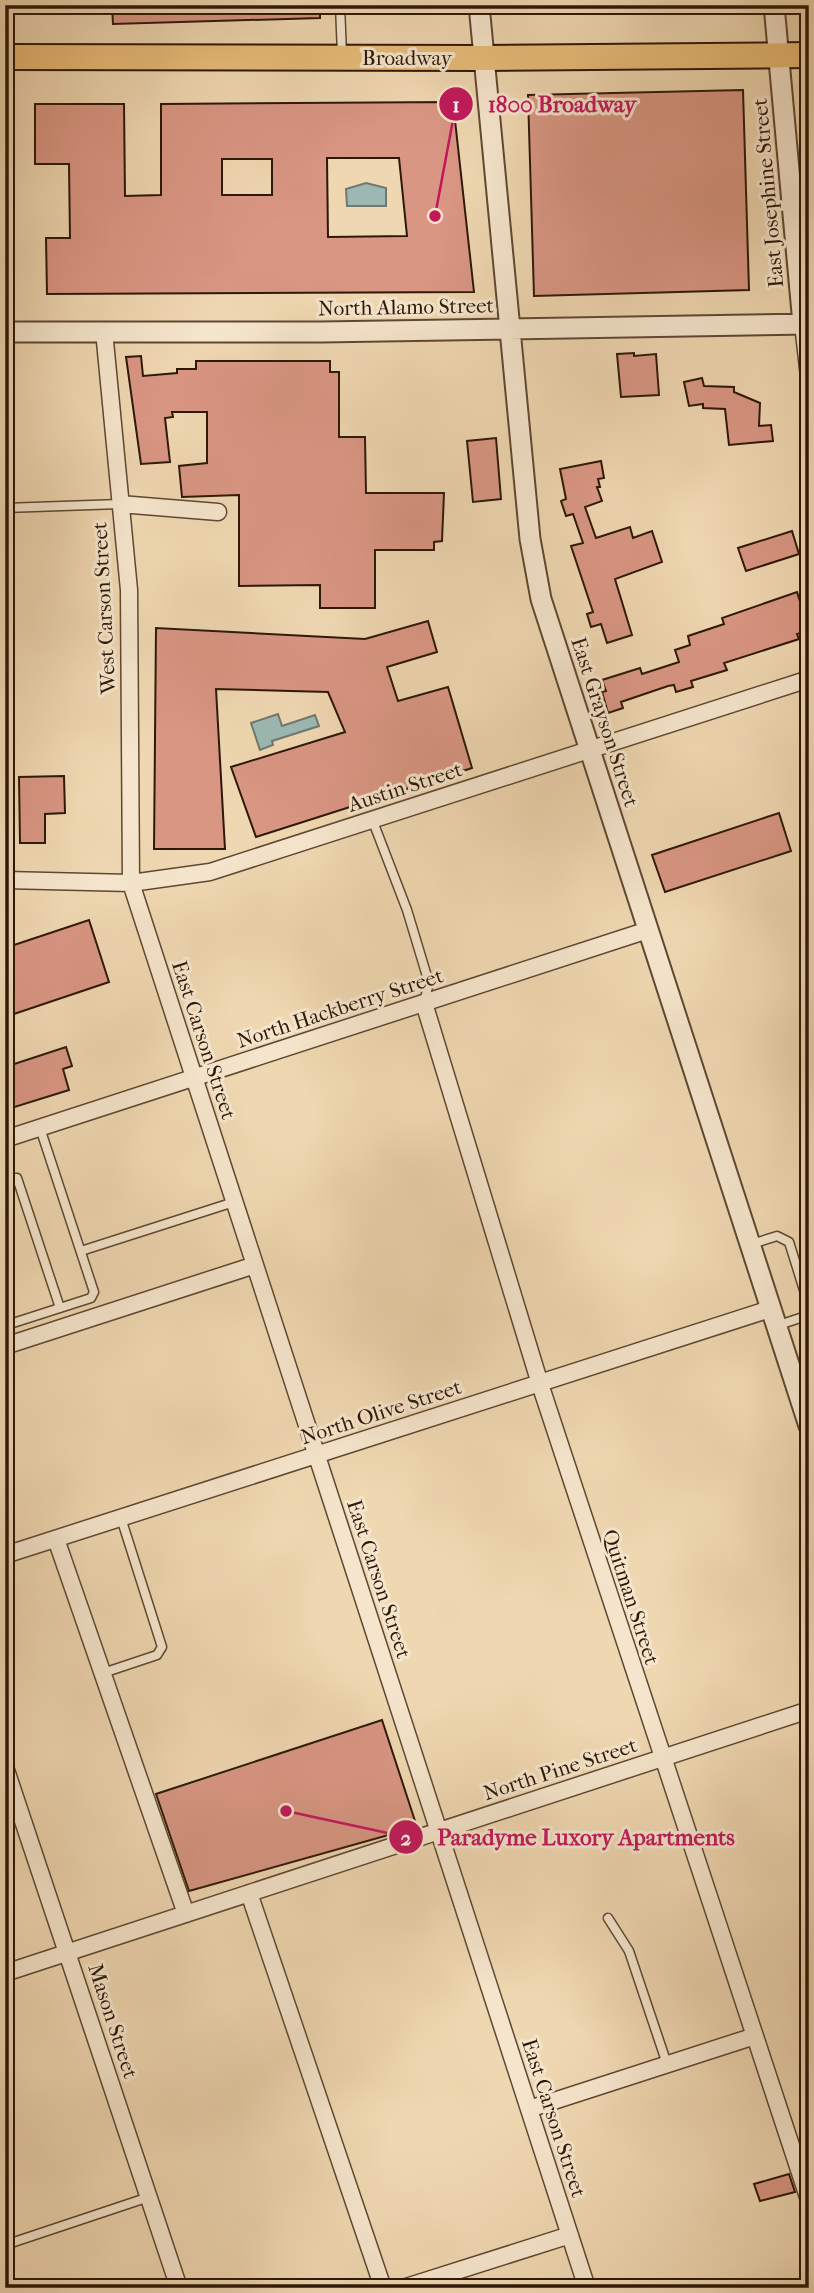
<svg xmlns="http://www.w3.org/2000/svg" width="814" height="2293" font-family="'IM FELL French Canon',serif">
  <rect width="100%" height="100%" fill="#efd7b1"/>
  <filter id="stains"><feTurbulence type="fractalNoise" baseFrequency=".00286" numOctaves="4"/><feColorMatrix values="0 0 0 0 .2 0 0 0 0 .09 0 0 0 0 .02 0 0 0 .5 -.17"/></filter>
  <radialGradient id="worn" r=".72"><stop offset=".6" stop-color="#630" stop-opacity="0"/><stop offset="1" stop-color="#630" stop-opacity=".3"/></radialGradient>
  <!-- water -->
  <path fill="#9cb8b3" stroke="#70786f" stroke-width="2" d="M366,183L386,188V206H347L346,189Z
    M278,714L282,726L315,715L319,726L272,741L273,745L260,750L251,723Z"/>
  <!-- building -->
  <path fill="#d99683" stroke="#2d1808" stroke-width="2" fill-rule="evenodd" d="M112,5H320V18L113,24Z
    M743,90L749,290L534,296L528,95Z
    M453,102L474,292L47,294L46,238H70L69,164H35V104H124L125,196L161,195V104ZM327,158H399L407,236L328,237ZM222,159H272V195H222Z
    M634,353V356L656,354L659,395L621,397L617,354Z
    M141,356L143,376L177,373V369H196V361H330V372H339V437H365L366,493H444L442,541L434,542V550H375V608H320V585L239,586V495L182,497L179,466L207,463V412H172L173,417L165,418L170,462L141,464L126,357Z
    M702,378L704,386L734,387V392L760,403L759,426L771,425L773,441L729,445L725,409L703,408V404L689,406L684,382Z
    M496,438L501,499L473,502L467,441Z
    M601,461L604,478L598,479L600,487H597L602,501L585,507L596,538L630,527L633,538L652,531L662,562L615,579L632,635L607,643L601,624L591,627L587,614L593,612L571,546L583,543L573,514L566,516L561,501L566,499L560,469Z
    M792,531L799,554L746,571L738,548Z
    M797,592L809,630L797,634L799,639L724,663L727,670L691,681L693,687L676,692L674,685L668,686L621,702L623,708L608,713L602,692L606,691L602,680L640,668L642,674L679,662L675,650L690,645L688,636L724,624L722,618Z
    M428,621L437,652L387,667L398,701L448,687L472,768L256,837L231,767L345,732L328,692L216,689L225,849H154L156,628L365,639Z
    M64,776L65,813L45,814V843H20L19,777Z
    M779,813L791,851L665,892L652,855Z
    M89,920L109,982L5,1017V948Z
    M66,1047L72,1066L63,1069L69,1090L5,1110V1067Z
    M382,1720L417,1827L189,1891L156,1794Z
    M789,2174L795,2192L760,2201L754,2184Z"/>
  <g fill="none" stroke-linecap="round" stroke-linejoin="round">
    <!-- service casing -->
    <g stroke="#5e4832" stroke-width="11">
      <path id="service" d="M340,5L342,55
        M5,508L120,504
        M372,819L407,910L429,983L424,1002
        M5,1178H17L60,1308
        M752,1244L777,1236L789,1242L804,1290
        M81,1251L234,1202
        M5,1317L13,1323L91,1298L94,1292L40,1128
        M776,1326L809,1315
        M103,1673L157,1655L162,1647L121,1518
        M608,1918L629,1951L667,2064
        M5,2245L149,2197"/>
    </g>
    <!-- minor casing -->
    <g stroke="#5e4832" stroke-width="19">
      <path id="minor" d="M803,324L809,377
        M104,331L129,590L131,883L587,2288
        M120,504L218,512
        M5,880L131,883L210,872L809,679
        M424,1003L540,1384L809,2200
        M5,1139L648,930
        M5,1346L255,1265
        M56,1539L186,1914
        M5,1555L770,1309
        M5,1767L179,2288
        M249,1893L383,2288
        M5,1973L809,1710
        M529,2109L755,2036
        M403,2288L570,2235"/>
    </g>
    <!-- tertiary casing -->
    <g stroke="#5e4832" stroke-width="23">
      <path id="tertiary" d="M479,5L530,539L541,599L809,1426
        M774,5L803,324
        M5,332H321L809,324"/>
    </g>
    <!-- primary casing -->
    <g stroke="#2d1808" stroke-width="28">
      <path id="primary" d="M5,57L485,58L809,55"/>
    </g>
    <!-- service -->
    <use href="#service" stroke="#f5e5cc" stroke-width="8"/>
    <!-- minor -->
    <use href="#minor" stroke="#f5e5cc" stroke-width="16"/>
    <!-- tertiary -->
    <use href="#tertiary" stroke="#f5e5cc" stroke-width="19"/>
    <!-- primary -->
    <use href="#primary" stroke="#e8bc78" stroke-width="24"/>
  </g>
  <g text-anchor="middle" stroke-width="6" stroke-linejoin="round" paint-order="stroke">
    <!-- street labels -->
    <g font-size="21" fill="#2d1808" stroke="#f5e5cc">
      <text x="407" y="65">Broadway</text>
      <text transform="translate(768 193) rotate(-95)" y="7">East Josephine Street</text>
      <text transform="translate(406 307) rotate(-1)" y="7">North Alamo Street</text>
      <text transform="translate(104 608) rotate(-93)" y="7">West Carson Street</text>
      <text transform="translate(605 722) rotate(72)" y="7">East Grayson Street</text>
      <text transform="translate(405 787) rotate(-18)" y="7">Austin Street</text>
      <text transform="translate(340 1008) rotate(-18)" y="7">North Hackberry Street</text>
      <text transform="translate(204 1040) rotate(72)" y="7">East Carson Street</text>
      <text transform="translate(381 1412) rotate(-18)" y="7">North Olive Street</text>
      <text transform="translate(379 1579) rotate(72)" y="7">East Carson Street</text>
      <text transform="translate(631 1597) rotate(72)" y="7">Quitman Street</text>
      <text transform="translate(560 1769) rotate(-18)" y="7">North Pine Street</text>
      <text transform="translate(113 2021) rotate(72)" y="7">Mason Street</text>
      <text transform="translate(554 2118) rotate(72)" y="7">East Carson Street</text>
    </g>
  </g>
  <!-- callouts -->
  <path fill="none" stroke="#c2185b" stroke-width="2.5" d="M435 216L456 104M286 1811L406 1837"/>
  <g fill="#c2185b" stroke="#f5e5cc" stroke-width="2.5">
    <circle cx="435" cy="216" r="7"/>
    <circle cx="286" cy="1811" r="7"/>
    <circle cx="456" cy="104" r="18"/>
    <circle cx="406" cy="1837" r="18"/>
  </g>
  <g font-size="21" text-anchor="middle" font-weight="bold" fill="#fff">
    <text x="456" y="112">1</text>
    <text x="406" y="1845">2</text>
  </g>
  <g font-size="23" text-anchor="middle" font-weight="bold" fill="#c2185b" stroke="#f5e5cc" stroke-width="6" stroke-linejoin="round" paint-order="stroke">
    <text x="562" y="112">1800 Broadway</text>
    <text x="586" y="1845">Paradyme Luxory Apartments</text>
  </g>
  <!-- margin -->
  <rect width="814" height="2293" fill="none" stroke="#efd7b1" stroke-width="28"/>
  <rect x="7" y="7" width="800" height="2279" fill="none" stroke="#2d1808" stroke-width="3.5"/>
  <rect x="14" y="14" width="786" height="2265" fill="none" stroke="#2d1808" stroke-width="2"/>
  <rect width="100%" height="100%" filter="url(#stains)"/>
  <rect width="100%" height="100%" fill="url(#worn)"/>
</svg>
